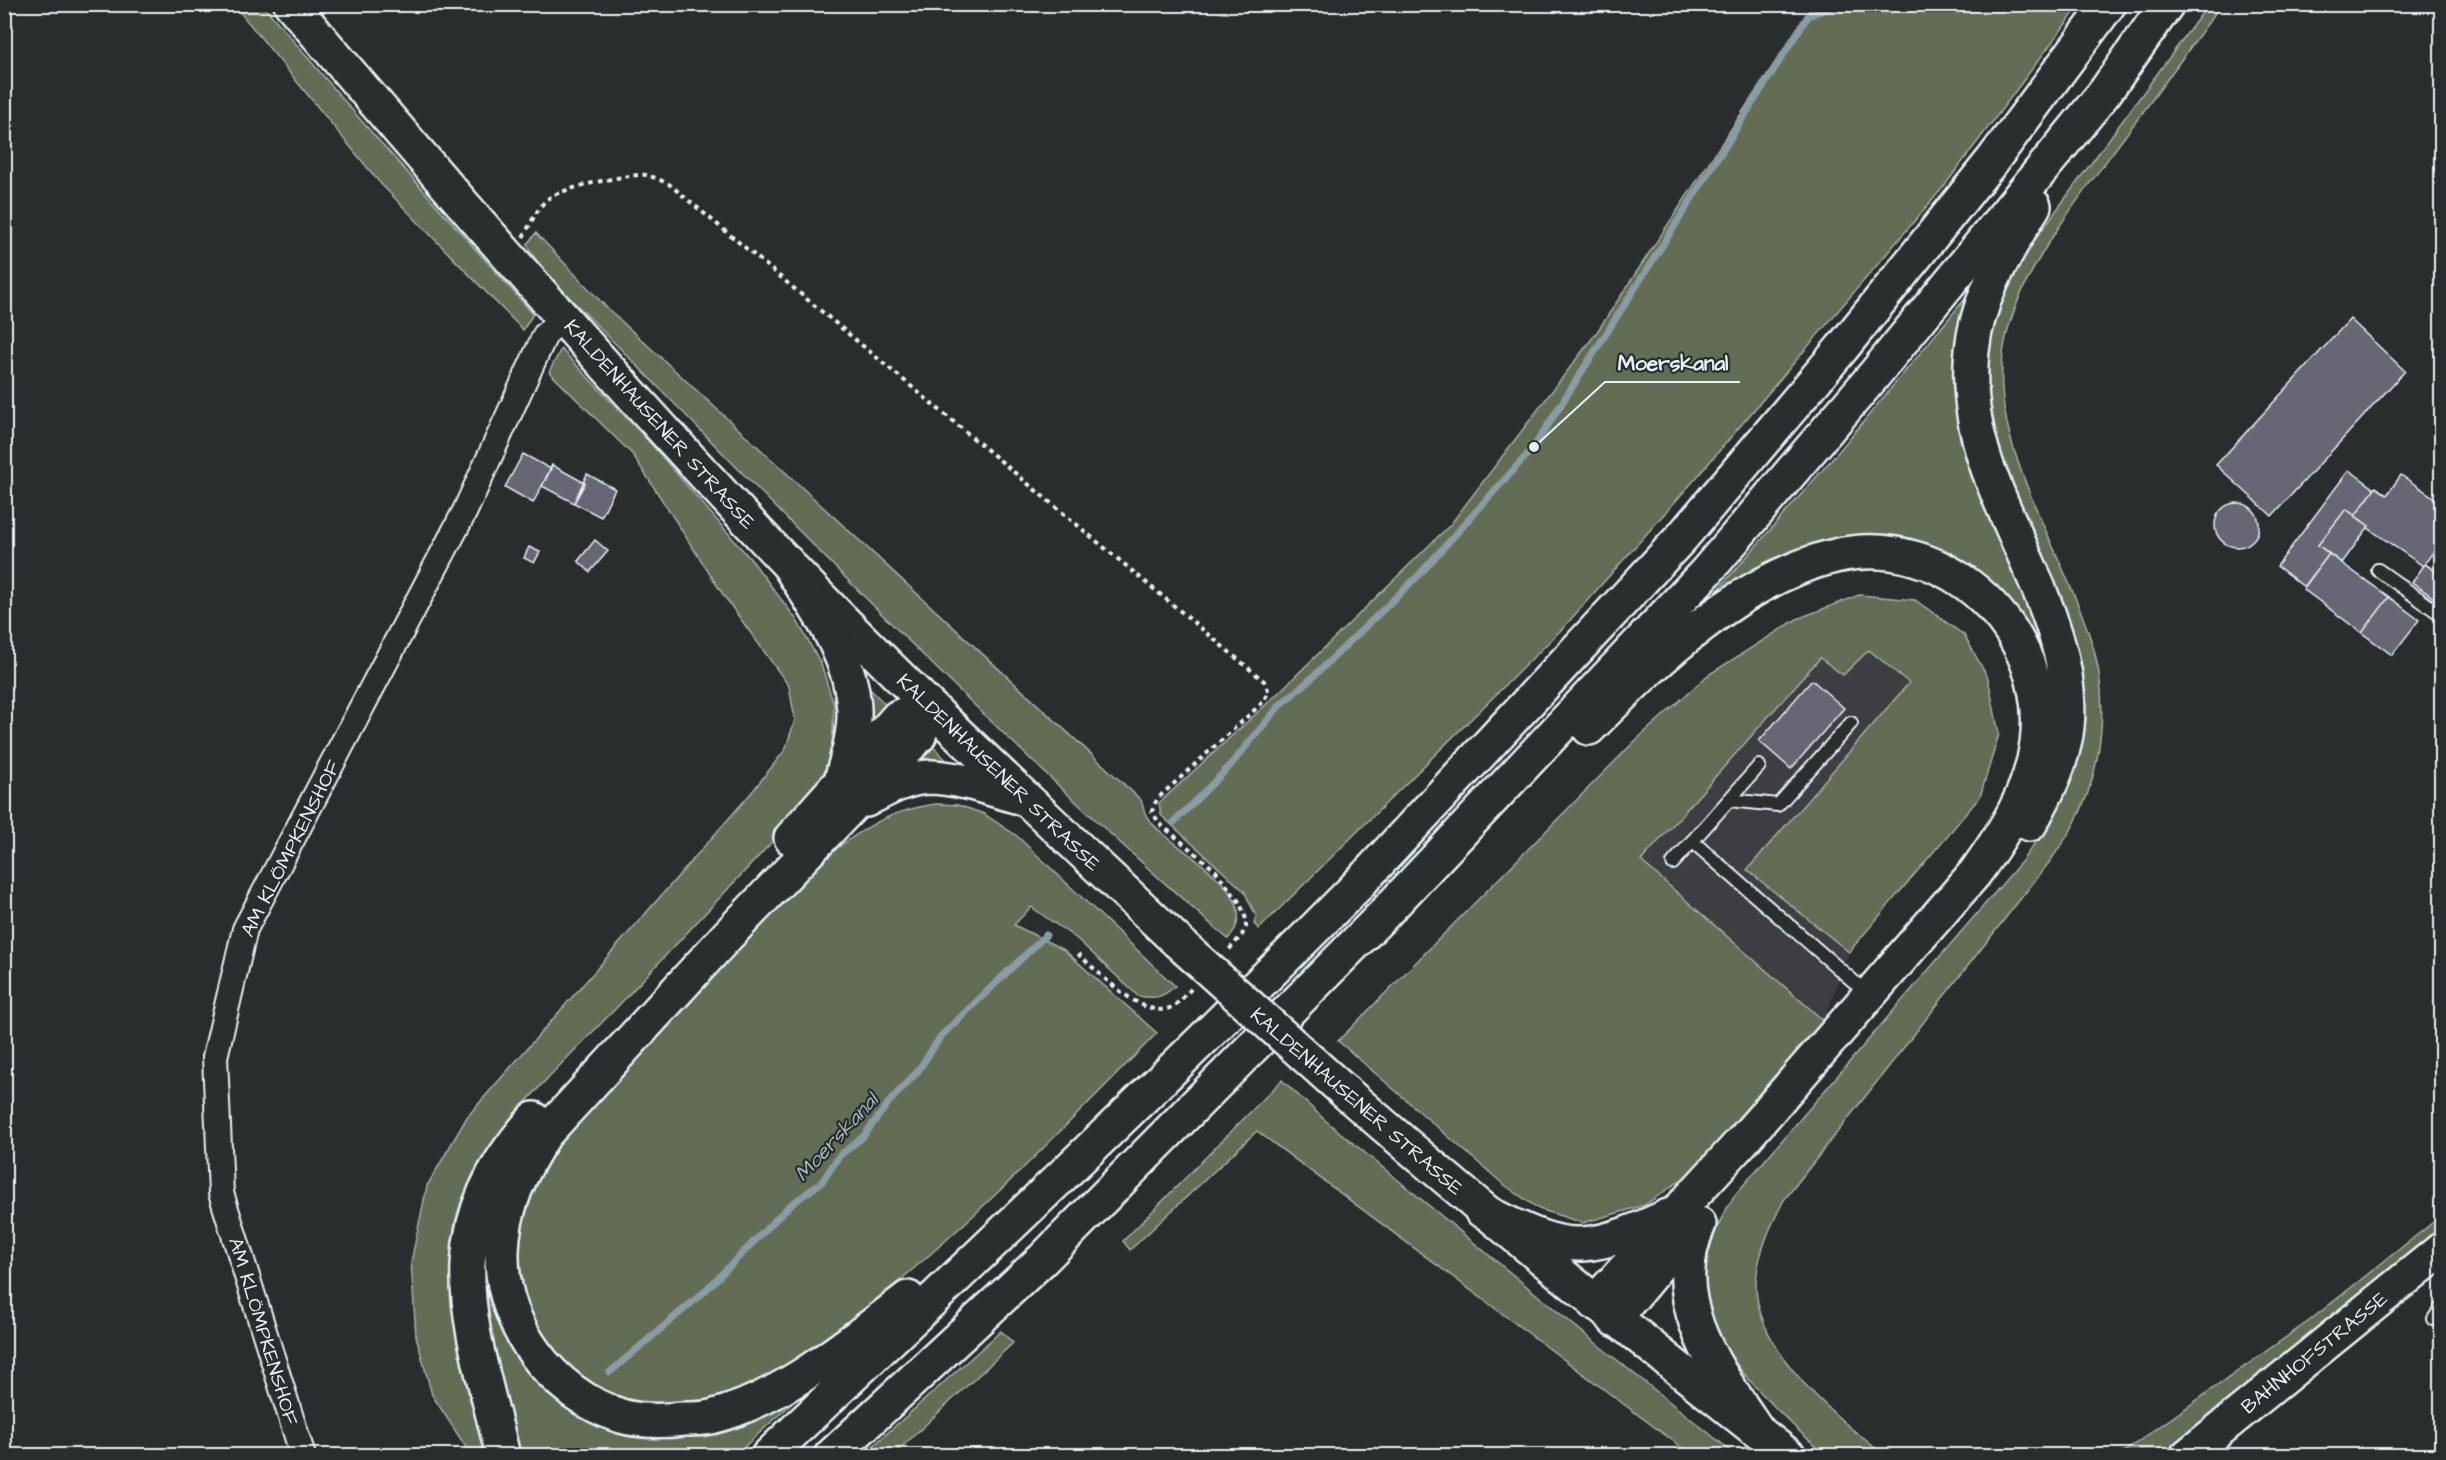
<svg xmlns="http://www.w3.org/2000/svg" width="2446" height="1460" font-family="'Architects Daughter',sans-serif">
  <rect width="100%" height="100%" fill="#2a2d2e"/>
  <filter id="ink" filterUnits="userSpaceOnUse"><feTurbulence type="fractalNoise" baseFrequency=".0167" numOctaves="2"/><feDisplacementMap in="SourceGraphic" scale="12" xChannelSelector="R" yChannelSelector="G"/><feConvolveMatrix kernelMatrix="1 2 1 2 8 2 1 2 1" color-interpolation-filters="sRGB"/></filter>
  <g filter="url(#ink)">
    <!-- built -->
    <path fill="#3c3e43" d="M1869,650L1910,683L1747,870L1849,952L1824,1021L1641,861L1821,657Z"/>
    <!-- green -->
    <path fill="#636d54" stroke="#a6afa6" stroke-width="1.5" d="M1819,4L2080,5L1945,185L1697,477L1563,628L1259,929L1254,924L1256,916L1244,891L1161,815L1159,803L1273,698L1450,525L1597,332L1811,8Z
      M234,5H263L359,118L533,314L523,330L380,183Z
      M2208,5H2221C2191,46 2162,87 2131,128C2085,191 2013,275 2003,354C1997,400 2011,446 2028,489C2047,537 2072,584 2089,634C2111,695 2104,771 2072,828C2066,839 2058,849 2051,860L1784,1200C1771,1225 1758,1252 1756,1282C1754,1351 1835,1416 1884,1455L1828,1456C1806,1439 1786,1419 1767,1399C1702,1334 1682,1277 1735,1195L2022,861C2064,803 2083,769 2083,695C2063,635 2042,575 2022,514C2006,468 1984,419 1986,369C1989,323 2007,285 2030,246Z
      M536,233L606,307L1141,800C1143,805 1144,813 1147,817C1168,849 1271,892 1228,939C1032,769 849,583 668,397C640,369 612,340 584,312C564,292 538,270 527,244Z
      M1979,282L1967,331L2059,699L2035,657L1886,546L1688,624L1839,451Z
      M561,349L652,445L753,562L796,619L821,664L834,705L832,750L820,783L788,825C732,885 676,945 620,1004C564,1063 472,1143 455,1223C439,1302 468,1380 487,1455H471L432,1395L416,1336L411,1262L427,1186L467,1117L752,792L785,750L795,720L789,686L724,596L633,455L549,372Z
      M1859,595L1915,600L1964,635L1988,678L1999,734L1980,797L1849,952L1747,870L1909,683L1869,650L1843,675L1820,658L1641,861L1824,1021L1692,1172L1645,1205L1583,1223L1539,1209L1503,1184L1338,1041L1635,741L1708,675L1797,619Z
      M867,686L890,709L869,738Z
      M930,743L949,763L904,764Z
      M936,804L958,805L984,814L1017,836L1175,986C1162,998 1156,999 1138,996L1077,939L1031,907L1014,925L1064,950L1157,1033C1061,1131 965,1231 857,1315C821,1343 783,1373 741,1391C685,1414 625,1409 576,1374C564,1366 556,1356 547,1344C507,1292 513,1230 542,1174C547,1164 551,1153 558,1143C570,1127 586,1112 600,1097C631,1062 663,1029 695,995C742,947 788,897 836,849C870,824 893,810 936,804Z
      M1282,1080L1325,1120L1592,1340L1736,1455H1692L1257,1131L1130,1250L1123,1241Z
      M500,1198L532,1363L635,1428L819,1379L735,1455H515L477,1275Z
      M2441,1216V1233L2299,1349L2163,1455L2118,1456L2309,1321Z
      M1001,1331L1013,1343L893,1455H863Z"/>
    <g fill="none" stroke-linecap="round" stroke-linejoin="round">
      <!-- stream -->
      <path stroke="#899ca5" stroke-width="7" d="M1174,822L1229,767L1280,705L1313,677L1418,576L1534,447L1808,16L1840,4
        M610,1372L703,1293L789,1206L822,1182L839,1156L863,1137L890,1101L918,1071L941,1036L1046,935"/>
    </g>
    <!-- building -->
    <path fill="#676675" stroke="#e8f1f8" stroke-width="1.5" d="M2350,319L2405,371L2272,516L2216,465Z
      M523,454L551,469L533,503L505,487Z
      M552,465L585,483L574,503L542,486Z
      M2349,470L2375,489L2355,516L2346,509L2318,545L2329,554L2304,587L2277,566Z
      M587,474L615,489L601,517L574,503Z
      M2401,475L2442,503V540L2423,566L2368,528L2369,526L2355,516L2376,487L2387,495Z
      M2215 525a22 22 0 1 1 44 0a22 22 0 1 1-44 0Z
      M2346,509L2369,526L2342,563L2318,545Z
      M595,540L608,551L590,572L578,561Z
      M529,547L540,552L534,563L524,558Z
      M2329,554L2389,597L2362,633L2303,589Z
      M2425,564L2442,575V588L2434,598L2412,582Z
      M2389,597L2419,620L2392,655L2362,633Z
      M1812,680L1844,708L1791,769L1759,741Z"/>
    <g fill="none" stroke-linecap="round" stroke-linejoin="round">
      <!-- lane casing -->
      <g stroke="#e8f1f8" stroke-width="16">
        <path id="lane" d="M2378,570L2442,615
          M1729,800L1778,805L1851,723
          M1692,841L1868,994
          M1673,863L1759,766
          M2434,1319L2442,1307"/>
      </g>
      <!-- street casing -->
      <g stroke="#e8f1f8" stroke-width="28">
        <path id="street" d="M303,1456L221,1193L215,1057L245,929L465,511L545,335L562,317"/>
      </g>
      <!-- secondary casing -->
      <g stroke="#e8f1f8" stroke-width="38">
        <path id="secondary" d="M291,4C452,194 615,381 786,562C911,693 1045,816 1177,941
          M1344,1091C1489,1217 1637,1337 1789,1456
          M2187,1456L2442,1249"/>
      </g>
      <!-- highway casing -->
      <g stroke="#e8f1f8" stroke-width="38">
        <path id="highway" d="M787,562C815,608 851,653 854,709C855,732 848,755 842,777
          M1589,728C1656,661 1740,578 1835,556C1947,530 2052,632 2037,743C2031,792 2003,834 1975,873L1745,1138L1594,1303
          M866,800C886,789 908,777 931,777C963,778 996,791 1026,799
          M2030,824C2045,797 2059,770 2065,740C2083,648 2014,547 1986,463C1974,427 1968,388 1972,351C1977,297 2007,251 2034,206
          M791,838L898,717L928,705
          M1481,1210C1511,1224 1548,1246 1583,1244C1612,1242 1642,1228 1668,1216
          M1699,1224C1664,1301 1717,1370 1758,1431
          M908,1298C851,1341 782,1400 711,1417C703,1419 693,1419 684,1419C664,1421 641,1422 621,1416C552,1394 500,1325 502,1251C503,1207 522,1169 545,1134L727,936L919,736L928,705
          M1614,1319L1688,1230
          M503,1456C472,1324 430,1234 534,1119
          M768,1456C965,1269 1163,1082 1354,889L1682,537L1842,348L1992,161L2109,4
          M831,1456L1043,1259L1382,916L1706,572L1874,375L2105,92L2167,4"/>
      </g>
      <!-- path -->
      <path stroke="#e8f1f8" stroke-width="4" stroke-dasharray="4.5 4.5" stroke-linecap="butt" d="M523,237C531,224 537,207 549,198C562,188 631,173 647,175C654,177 662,181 669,184L1264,681L1269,692L1261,704L1157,799L1152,811L1159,823L1215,870L1240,903L1246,919V927L1242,935L1227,952
        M1078,954C1098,971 1144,1022 1172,1007C1179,1003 1186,994 1192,988"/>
      <!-- lane -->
      <use href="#lane" stroke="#2a2d2e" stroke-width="12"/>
      <!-- street -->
      <use href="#street" stroke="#2a2d2e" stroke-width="24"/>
      <!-- secondary -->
      <use href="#secondary" stroke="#2a2d2e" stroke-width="33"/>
      <!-- highway -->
      <use href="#highway" stroke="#2a2d2e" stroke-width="33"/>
      <!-- secondary-bridge casing -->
      <g stroke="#e8f1f8" stroke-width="38" stroke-linecap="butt">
        <path id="secondary-bridge" d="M1177,941L1344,1091"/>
      </g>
      <!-- secondary-bridge -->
      <use href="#secondary-bridge" stroke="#2a2d2e" stroke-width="33"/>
    </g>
  </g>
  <g text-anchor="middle" stroke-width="4.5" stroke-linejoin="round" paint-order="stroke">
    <!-- street labels -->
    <g font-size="20" fill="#e8f1f8" stroke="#2a2d2e">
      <text transform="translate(660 424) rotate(48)" y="7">KALDENHAUSENER STRASSE</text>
      <text transform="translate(999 772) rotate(44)" y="7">KALDENHAUSENER STRASSE</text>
      <text transform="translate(290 848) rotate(-63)" y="7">AM KLÖMPKENSHOF</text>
      <text transform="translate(1357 1101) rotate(41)" y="7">KALDENHAUSENER STRASSE</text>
      <text transform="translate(264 1331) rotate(73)" y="7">AM KLÖMPKENSHOF</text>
      <text transform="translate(2314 1352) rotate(-39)" y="7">BAHNHOFSTRASSE</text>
    </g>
    <!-- water labels -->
    <g font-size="21" font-style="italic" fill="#a9b8c1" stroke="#2a2d2e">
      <text transform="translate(836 1137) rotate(-47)" y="7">Moerskanal</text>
    </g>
  </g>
  <!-- callouts -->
  <path fill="none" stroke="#e8f1f8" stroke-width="2" d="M1534 447L1605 382H1740"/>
  <circle fill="#e8f1f8" stroke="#2a2d2e" stroke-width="2" cx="1534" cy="447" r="6"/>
  <g font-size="21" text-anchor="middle" font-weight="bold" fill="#e8f1f8" stroke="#2a2d2e" stroke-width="4.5" stroke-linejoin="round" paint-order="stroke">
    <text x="1673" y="370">Moerskanal</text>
  </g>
  <!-- margin -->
  <rect width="2446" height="1460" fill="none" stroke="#2a2d2e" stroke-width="24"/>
  <rect x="12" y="12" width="2422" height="1436" fill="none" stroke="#e8f1f8" stroke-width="2" filter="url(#ink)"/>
</svg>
